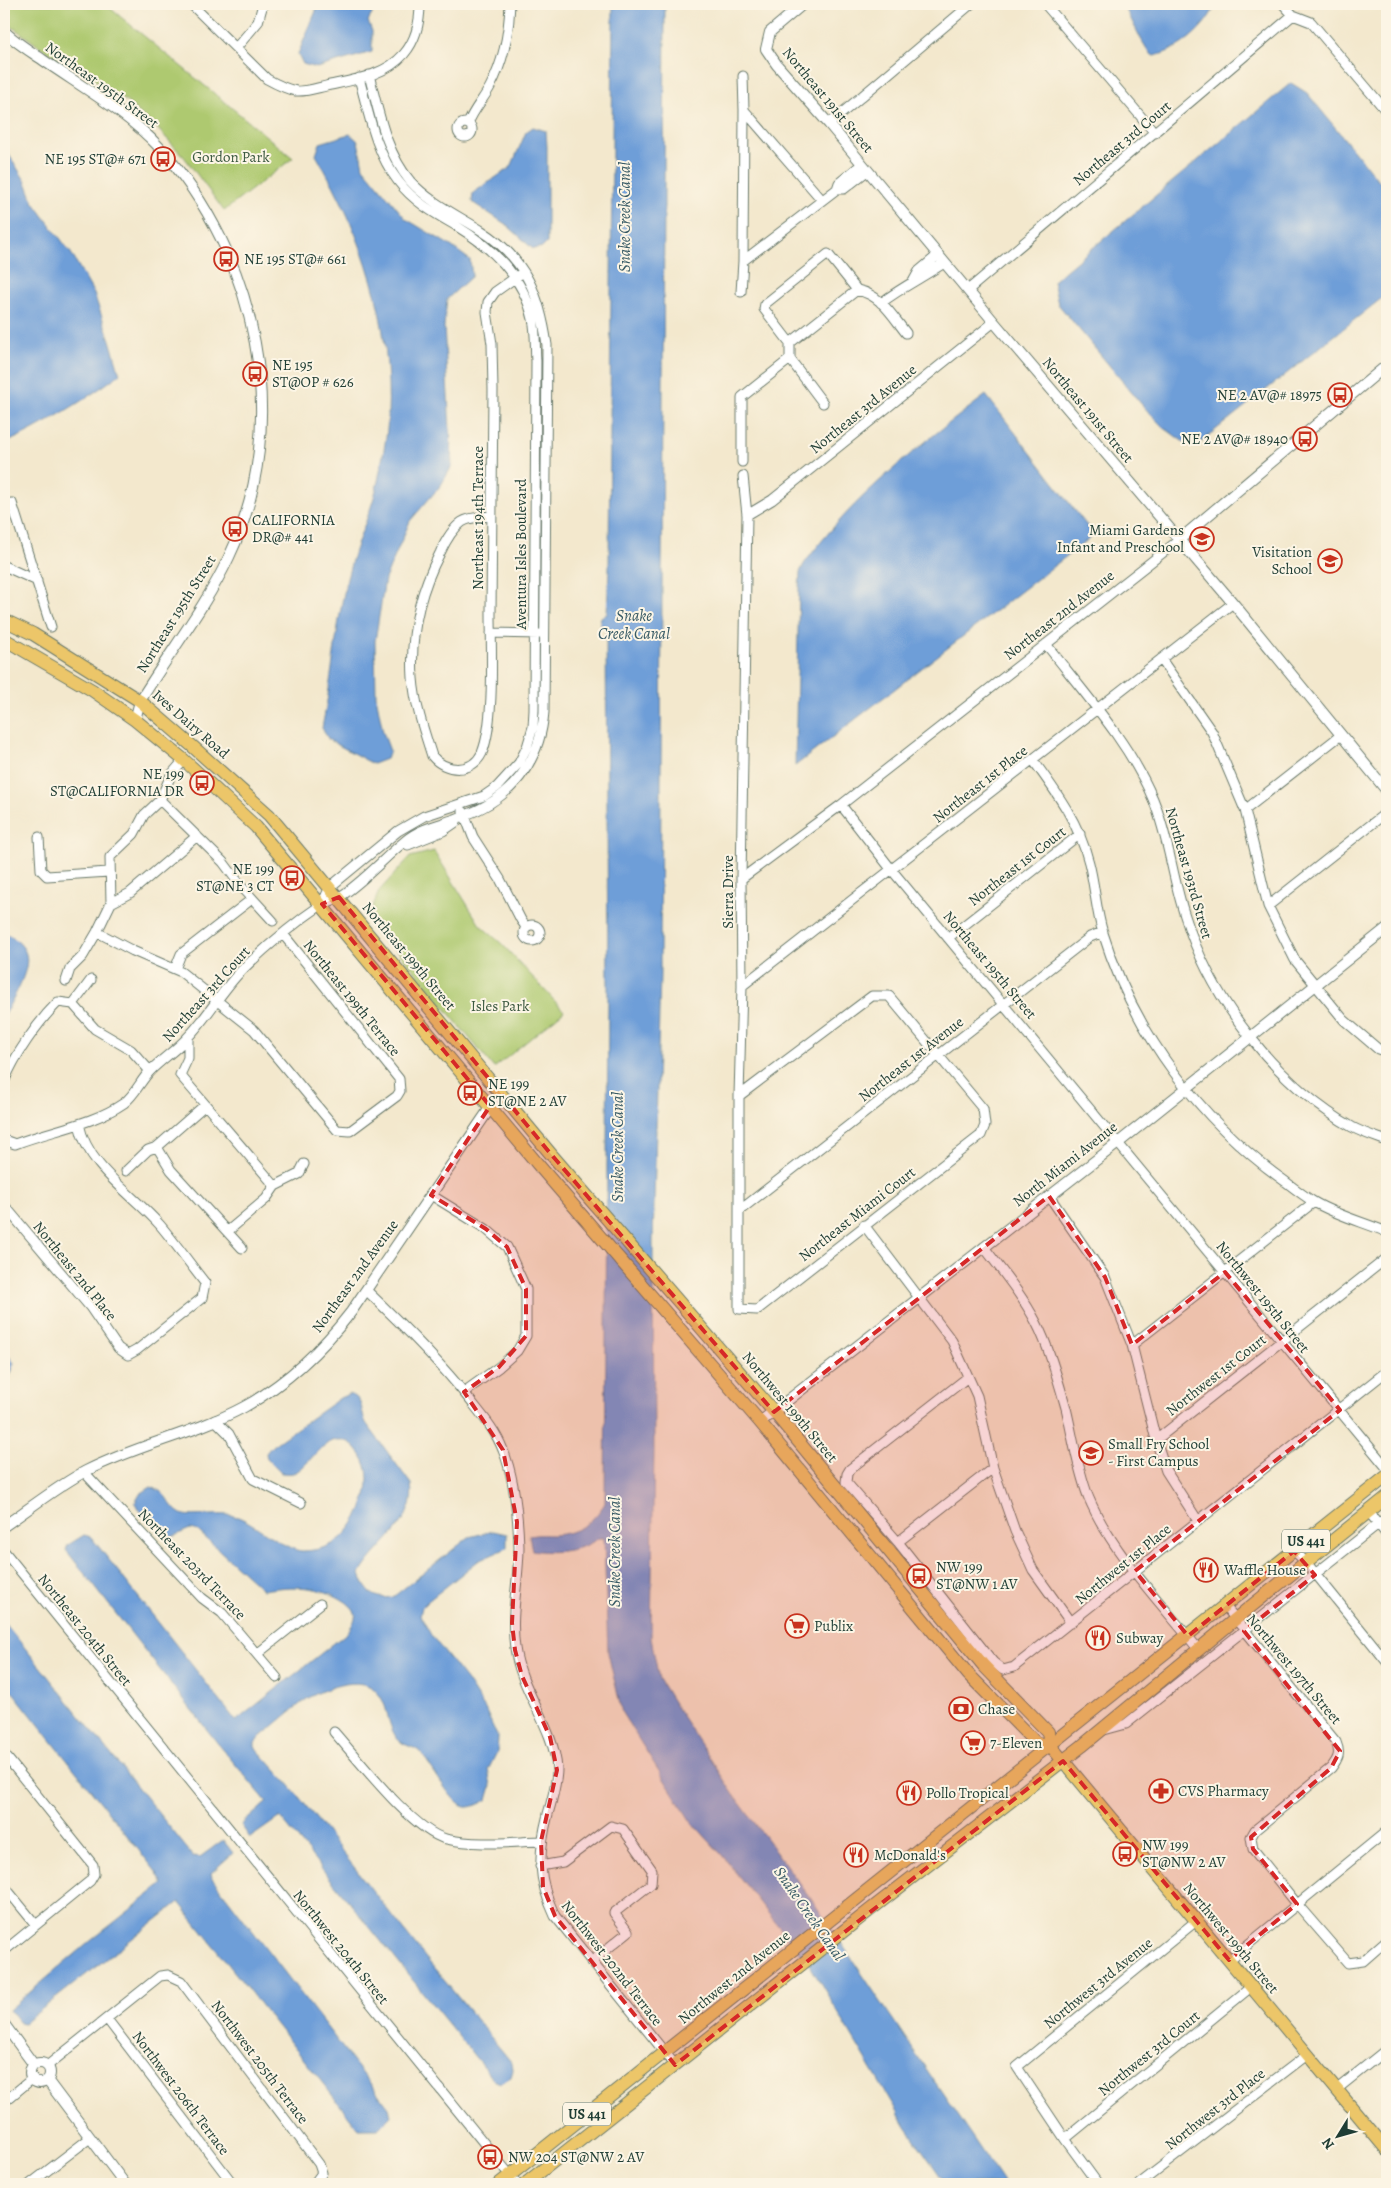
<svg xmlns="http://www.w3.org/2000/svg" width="1391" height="2188" font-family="Alegreya,serif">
  <rect width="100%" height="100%" fill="#fcf5e5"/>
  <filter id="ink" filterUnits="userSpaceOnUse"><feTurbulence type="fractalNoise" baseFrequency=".02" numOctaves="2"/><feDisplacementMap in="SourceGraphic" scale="10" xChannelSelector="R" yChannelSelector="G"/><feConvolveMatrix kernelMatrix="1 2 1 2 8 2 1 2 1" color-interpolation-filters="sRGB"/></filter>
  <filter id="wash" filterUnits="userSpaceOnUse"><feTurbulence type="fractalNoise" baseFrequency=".0096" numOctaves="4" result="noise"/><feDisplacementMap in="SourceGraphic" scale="20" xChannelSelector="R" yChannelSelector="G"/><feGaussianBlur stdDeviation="1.12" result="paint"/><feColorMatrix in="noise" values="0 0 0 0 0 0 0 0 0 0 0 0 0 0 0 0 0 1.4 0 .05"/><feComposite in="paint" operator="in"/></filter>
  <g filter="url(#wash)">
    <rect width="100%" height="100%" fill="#f3e8cd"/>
    <!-- green -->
    <path fill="#aec96f" stroke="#668352" d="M4,4H105L293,158L224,211L185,158L157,128L127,102L89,75L47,52L4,21Z
      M434,851L480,925L502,944L564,1011L494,1068L369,916L379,891L410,857Z"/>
    <!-- water -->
    <path fill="#6e9ed8" stroke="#466e86" d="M316,4H372V14L368,21L372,31V52L316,68L303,64L298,54L316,11Z
      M613,4H665L660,974L653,1242L654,1451L651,1638L659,1679L675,1705L734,1795L814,1903L1004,2184H946L906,2127L811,1967L721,1854L690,1820L622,1713L608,1653L604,1538H599C581,1551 554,1554 532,1550L529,1536C538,1534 545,1535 553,1535C576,1534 593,1523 605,1503L608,991L606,627L600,625L601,617L607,614L609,568Z
      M1122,4H1216C1206,28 1179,51 1154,56C1145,53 1131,15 1122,4Z
      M1291,83L1307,93L1387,191V294L1199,443H1185L1163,427L1143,406L1058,304L1053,281Z
      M533,127L546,131L547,147V243L543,247L533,249L507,225L472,202L473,193L511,167L526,132Z
      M350,134L358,141L363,167L406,219L451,246L470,260L472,276L447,299L444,326L452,466L441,485L410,521L385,579L375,641L376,696L383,732L390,751L386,759L373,764L329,740L322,728C334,672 336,614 352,560C360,533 373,508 378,481C382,460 387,438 388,417C392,323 364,235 316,155L320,143Z
      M4,147L26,182L34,203L71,253L94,294L110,340L120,374C84,401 44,425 4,444Z
      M986,395L1094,535L795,766L799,588L800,572L804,564C853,496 920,445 986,395Z
      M4,932C12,937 23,943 26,954C31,971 11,1001 4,1016Z
      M4,1350L14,1363L4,1388Z
      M349,1394C364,1398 360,1410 366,1423L411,1484C418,1522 376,1545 360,1574C366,1592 374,1600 393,1597L469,1537L493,1531L507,1534V1548L478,1561L428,1601L422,1607L420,1615L431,1635L467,1681L485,1709L498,1738L497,1752L488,1770L491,1786L487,1800C481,1803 473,1808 465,1807C452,1805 431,1764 420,1752C413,1745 403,1747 396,1737C386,1722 389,1705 377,1692C361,1673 321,1689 304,1701C289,1712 275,1725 260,1737L255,1743V1747L292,1788L416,1946L512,2063L513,2070L511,2077L500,2083L494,2080L280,1817L250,1838L241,1825L267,1802L219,1745L66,1550L68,1545L84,1535L91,1537L236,1721L348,1632C350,1628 354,1623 355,1618C357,1611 351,1606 346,1602C321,1585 293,1585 263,1590L198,1531L190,1529L169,1538C156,1528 142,1518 135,1503L140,1494L151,1487C168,1491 168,1507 181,1514C194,1519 221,1511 238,1517C255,1523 285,1550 302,1551C315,1551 331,1547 341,1538C363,1518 380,1475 357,1450C355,1448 352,1443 349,1442C324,1430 309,1469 293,1473C289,1474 285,1473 281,1473L267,1459L266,1453L272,1446L340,1398Z
      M4,1622L193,1856L200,1857L223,1840L233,1853L211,1873L212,1878L389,2108L391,2116L378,2129H359L179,1902L24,2023L18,2022L9,2010L93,1939L163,1884L157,1873L4,1681Z"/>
  </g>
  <g filter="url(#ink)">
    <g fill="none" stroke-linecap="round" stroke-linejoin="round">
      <!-- minor casing -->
      <g stroke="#69796a" stroke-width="11">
        <path id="minor" d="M191,4L267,79C276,84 286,89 296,91C306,92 317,88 326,86C353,80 385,76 404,54C416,40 420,22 420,4
          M1045,4L1155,133
          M1283,4L1293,15L1311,22L1387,112
          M236,48L258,22L263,4
          M743,76L744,110L822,200
          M458 130a7 7 0 1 1 14 0a7 7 0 1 1-14 0Z
          M468,124C473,110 483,100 490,87C504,61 509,33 510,4
          M829,124L971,4
          M837,189H844L867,171
          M743,261L744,110
          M914,280L919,271L938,255
          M968,290L1293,15
          M741,292L743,261L837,189L839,183L862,164
          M881,303C902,287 923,277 944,263
          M790,343L764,309L765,304L828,254L857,290
          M823,403L790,359V343L857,290C881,295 891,314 906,333
          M742,462V397L790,359
          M4,504L12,503L51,627
          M747,515L772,500L994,322
          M491,516C482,517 469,517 462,522C452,529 445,542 440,553C419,593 410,633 413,678C415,705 424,731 432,756C445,772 472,774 482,753C495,721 491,649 491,613C491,539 492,465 493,390L492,344L487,312L488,302L495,292L519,275
          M4,566L37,581
          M491,633L539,634
          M1046,644C1084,693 1129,742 1153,799C1169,838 1172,877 1185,916C1211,1000 1276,1083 1352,1127C1363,1133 1376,1137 1387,1141
          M1161,659L1212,732L1245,810L1268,906L1295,960L1344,1020L1378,1049L1387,1052
          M1033,760C1057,793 1079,823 1089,863C1095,886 1096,911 1103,933C1134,1033 1201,1122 1286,1182C1295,1189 1304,1196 1314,1202C1336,1215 1363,1222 1387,1232
          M160,800L223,862L241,886L273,921
          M841,805L891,869L1387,1468
          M1245,810L1341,735
          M463,811L473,837L500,879L521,920L526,927
          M39,837L41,870L47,876L109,872
          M408,845L443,831L456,822
          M741,879L841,805L1179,540
          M111,903L110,857L134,834L144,815L160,800L171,775L184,760
          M322,904L330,887L398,831L424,816L484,796L497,787L519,763L527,747L533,727L534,710L536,361C535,347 536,332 533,319C523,275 491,247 455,225C434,213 413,201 398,181C375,151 369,114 359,78
          M1268,906L1387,812
          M524 933a8 8 0 1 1 16 0a8 8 0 1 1-16 0Z
          M97,932L133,951L181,972L254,1030L337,1130L350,1131L397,1096L400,1091L399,1079L283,934
          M948,938L1080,834
          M175,969L181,954L252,899
          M66,981L70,969L83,956L97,932L111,903L130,893L197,836
          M742,986L1233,603
          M73,1004L95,1029L131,1050L150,1071
          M73,1004L91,980
          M188,1037V1058L180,1075L275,1186
          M4,1082C14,1056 38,1022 58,1002L73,1004
          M739,1096L872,996H889L983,1109L985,1125L981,1135L757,1310L739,1309V1096L742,986L741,879L747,515L743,476
          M4,1140L15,1144C51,1130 92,1125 124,1103C135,1095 141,1080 150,1071C162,1059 176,1050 187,1038C207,1018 221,991 242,970C266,947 293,924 321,905C326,902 333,901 338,898C361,884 384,858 405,841C421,827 444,824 463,816C511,799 540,763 544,712L547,345C540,296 526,259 482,231C457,215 430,203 410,181C385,151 379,112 369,75
          M157,1147L171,1170L242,1248
          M126,1171L148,1150L157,1147L205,1105
          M431,1195L486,1229L507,1247L526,1289V1336L517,1351L499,1367L464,1392
          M1049,1196L1105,1277L1132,1345L1156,1440L1166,1471L1198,1521
          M4,1205L90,1307L118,1348L128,1355L137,1350L202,1298L205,1283C190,1264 176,1244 160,1225C132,1193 88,1168 79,1124
          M739,1211L1090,937L1103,932
          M864,1225L952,1341L977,1396L993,1468L1015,1531L1033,1570L1071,1623
          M228,1231L266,1199L275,1186L299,1174L304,1164
          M984,1247C1002,1271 1022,1295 1036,1322C1049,1347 1058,1380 1066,1408C1073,1437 1077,1467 1088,1496C1111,1552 1161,1603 1199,1650
          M366,1290C403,1325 438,1360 470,1400C482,1415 496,1431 503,1450C515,1479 518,1516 519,1547C519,1581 510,1614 515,1648C521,1692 554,1726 557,1769C557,1783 552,1800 548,1814C538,1854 537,1878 555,1916L675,2065
          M1132,1345L1314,1202
          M968,1377L850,1469L847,1474L846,1482L898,1542L993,1662L1003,1670L1014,1667L1387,1371
          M215,1420L229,1434L253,1479L301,1503
          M1156,1440L1387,1258
          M84,1472L202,1598L222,1613L277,1678
          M1369,1512L1387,1535
          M898,1542L993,1468
          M4,1551L517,2184
          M1294,1551L1306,1562L1387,1662
          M1225,1606L1336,1742C1341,1754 1338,1759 1331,1768L1255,1830L1251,1837L1253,1849L1297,1904L1348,1963L1363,1961L1387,1940
          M257,1654L320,1604
          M1104,1730L1126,1724L1387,1517
          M334,1732C358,1759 413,1831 446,1839C477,1846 509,1842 541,1841
          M4,1754L93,1865L94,1874L90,1881L4,1951
          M540,1866L563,1862L611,1826L623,1829L652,1870L651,1884L614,1913L628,1932L591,1962
          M4,1886L36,1925
          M1229,1960L1387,1831
          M107,2019L233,2184
          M47,2066L160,1976L168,1975L181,1981L319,2164L322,2173L314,2184
          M1336,2090L1387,2049
          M4,2102L33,2078
          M1065,2139L1251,1987
          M30,2184L90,2138
          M1098,2184L1065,2139L1017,2067L1196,1921
          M1139,2184L1307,2055"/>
      </g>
      <!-- tertiary casing -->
      <g stroke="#69796a" stroke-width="12">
        <path id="tertiary" d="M803,4L770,32L766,49L777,65L829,124L994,322L1233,603L1387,791
          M4,31C15,42 30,51 43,60C82,87 127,112 159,147C257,254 293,423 229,557C205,608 169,653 140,701L135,720
          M1179,540L1387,365
          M760,1422L1118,1143L1387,928
          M4,1526C29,1509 59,1485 86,1471C136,1445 194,1434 244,1407C287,1383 321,1351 351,1312L501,1092
          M4,2024L34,2065
          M30 2073a10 10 0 1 1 20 0a10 10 0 1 1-20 0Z
          M47,2080L125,2184"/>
      </g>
      <!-- primary casing -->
      <g stroke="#69796a" stroke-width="14">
        <path id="primary" d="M4,620L33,634L140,701L191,745L269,815L550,1153L774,1412L984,1666L1048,1732L1050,1745L1387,2150
          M4,639L92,690L135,720L184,760L256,827L541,1168L760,1422L968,1674L1036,1743L1050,1745
          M499,2184L1387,1476
          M525,2184L870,1910L1082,1746L1249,1608L1387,1497"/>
      </g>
      <!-- minor -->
      <use href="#minor" stroke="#fff" stroke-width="9"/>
      <!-- tertiary -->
      <use href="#tertiary" stroke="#fff" stroke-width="10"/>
      <!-- primary -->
      <use href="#primary" stroke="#ecc669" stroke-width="12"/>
    </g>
  </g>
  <!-- marked area -->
  <path fill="#d62828" fill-opacity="0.2" stroke="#d62828" stroke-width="4" stroke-dasharray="10 6" stroke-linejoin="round" d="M339,897L550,1153L774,1412L1049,1196L1105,1277L1132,1345L1225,1272L1340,1410L1135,1571L1188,1636L1294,1551L1315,1575L1244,1631L1340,1751L1331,1768L1251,1837L1253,1849L1297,1904L1229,1960L1063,1761L675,2065L555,1916L543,1887L541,1841L557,1770L550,1737L522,1676L515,1650L512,1623L517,1522L503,1450L464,1392L499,1367L526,1336V1289L507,1247L486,1229L431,1195L490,1106L322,904Z"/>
  <!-- icons -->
  <defs>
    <g id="bus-ring" transform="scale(1.25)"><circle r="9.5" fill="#fcf5e5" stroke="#c8321e" stroke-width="1.5"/><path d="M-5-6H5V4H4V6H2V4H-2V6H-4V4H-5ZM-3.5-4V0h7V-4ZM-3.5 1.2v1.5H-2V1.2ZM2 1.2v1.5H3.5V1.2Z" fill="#c8321e"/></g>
    <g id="school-ring" transform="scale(1.25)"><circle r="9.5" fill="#fcf5e5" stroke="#c8321e" stroke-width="1.5"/><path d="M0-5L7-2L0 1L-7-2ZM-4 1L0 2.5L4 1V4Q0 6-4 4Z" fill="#c8321e"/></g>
    <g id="restaurant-ring" transform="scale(1.25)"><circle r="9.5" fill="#fcf5e5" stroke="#c8321e" stroke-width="1.5"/><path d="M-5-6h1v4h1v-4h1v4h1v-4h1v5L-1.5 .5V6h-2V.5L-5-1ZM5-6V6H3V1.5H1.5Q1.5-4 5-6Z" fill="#c8321e"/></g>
    <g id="supermarket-ring" transform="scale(1.25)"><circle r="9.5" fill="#fcf5e5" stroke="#c8321e" stroke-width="1.5"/><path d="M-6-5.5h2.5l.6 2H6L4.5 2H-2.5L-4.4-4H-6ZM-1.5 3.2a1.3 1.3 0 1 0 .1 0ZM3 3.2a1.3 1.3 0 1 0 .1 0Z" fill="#c8321e"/></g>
    <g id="bank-ring" transform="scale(1.25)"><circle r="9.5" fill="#fcf5e5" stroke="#c8321e" stroke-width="1.5"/><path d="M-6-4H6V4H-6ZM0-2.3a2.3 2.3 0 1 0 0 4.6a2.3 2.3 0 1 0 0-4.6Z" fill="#c8321e"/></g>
    <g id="pharmacy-ring" transform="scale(1.25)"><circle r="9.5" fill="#fcf5e5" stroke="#c8321e" stroke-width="1.5"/><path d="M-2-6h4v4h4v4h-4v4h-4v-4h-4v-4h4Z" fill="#c8321e"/></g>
  </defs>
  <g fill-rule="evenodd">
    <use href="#bus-ring" x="163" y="159"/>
    <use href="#bus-ring" x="226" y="259"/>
    <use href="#bus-ring" x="255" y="374"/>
    <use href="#bus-ring" x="1340" y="395"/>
    <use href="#bus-ring" x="1305" y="439"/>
    <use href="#bus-ring" x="235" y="529"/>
    <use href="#school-ring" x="1202" y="539"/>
    <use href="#school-ring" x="1330" y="561"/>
    <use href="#bus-ring" x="202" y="783"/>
    <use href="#bus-ring" x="292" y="878"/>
    <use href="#bus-ring" x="470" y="1093"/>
    <use href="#school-ring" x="1091" y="1453"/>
    <use href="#restaurant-ring" x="1206" y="1570"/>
    <use href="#bus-ring" x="919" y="1576"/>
    <use href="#supermarket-ring" x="797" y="1626"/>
    <use href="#restaurant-ring" x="1098" y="1638"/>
    <use href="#bank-ring" x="961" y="1709"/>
    <use href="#supermarket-ring" x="973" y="1743"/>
    <use href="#pharmacy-ring" x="1161" y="1791"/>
    <use href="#restaurant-ring" x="909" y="1793"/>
    <use href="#bus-ring" x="1125" y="1854"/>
    <use href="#restaurant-ring" x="856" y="1855"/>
    <use href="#bus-ring" x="490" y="2157"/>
  </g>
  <g text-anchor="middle" stroke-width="4" stroke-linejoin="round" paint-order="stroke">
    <!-- shield labels -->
    <g fill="#fcf5e5" stroke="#617469" stroke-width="1">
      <rect x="1282" y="1529.5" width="48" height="23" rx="4"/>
      <rect x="563" y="2102.5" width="48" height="23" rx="4"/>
    </g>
    <g font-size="14" font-weight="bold" fill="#1f3d34">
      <text x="1306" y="1546">US 441</text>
      <text x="587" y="2119">US 441</text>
    </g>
    <!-- street labels -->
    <g font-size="15" fill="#1f3d34" stroke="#fcf5e5">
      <text transform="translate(102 85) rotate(36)" y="5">Northeast 195th Street</text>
      <text transform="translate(828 100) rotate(50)" y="5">Northeast 191st Street</text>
      <text transform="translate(1122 143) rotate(-40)" y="5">Northeast 3rd Court</text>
      <text transform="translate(863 409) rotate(-39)" y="5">Northeast 3rd Avenue</text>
      <text transform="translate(1088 410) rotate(50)" y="5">Northeast 191st Street</text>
      <text transform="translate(478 518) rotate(-90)" y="5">Northeast 194th Terrace</text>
      <text transform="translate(521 554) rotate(-90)" y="5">Aventura Isles Boulevard</text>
      <text transform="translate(176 614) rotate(-58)" y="5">Northeast 195th Street</text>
      <text transform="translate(1059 615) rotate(-38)" y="5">Northeast 2nd Avenue</text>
      <text transform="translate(191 724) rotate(41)" y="5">Ives Dairy Road</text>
      <text transform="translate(980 784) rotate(-38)" y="5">Northeast 1st Place</text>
      <text transform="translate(1017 866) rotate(-38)" y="5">Northeast 1st Court</text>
      <text transform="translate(1189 873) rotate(74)" y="5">Northeast 193rd Street</text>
      <text transform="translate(728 892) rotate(-90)" y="5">Sierra Drive</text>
      <text transform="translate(409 956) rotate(50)" y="5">Northeast 199th Street</text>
      <text transform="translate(990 965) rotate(50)" y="5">Northeast 195th Street</text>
      <text transform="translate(206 994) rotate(-48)" y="5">Northeast 3rd Court</text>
      <text transform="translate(352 998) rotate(51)" y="5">Northeast 199th Terrace</text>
      <text transform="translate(911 1059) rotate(-38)" y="5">Northeast 1st Avenue</text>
      <text transform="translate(1065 1164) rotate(-38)" y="5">North Miami Avenue</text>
      <text transform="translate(857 1214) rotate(-38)" y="5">Northeast Miami Court</text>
      <text transform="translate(75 1271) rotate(51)" y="5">Northeast 2nd Place</text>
      <text transform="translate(355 1276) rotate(-54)" y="5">Northeast 2nd Avenue</text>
      <text transform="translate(1263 1297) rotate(51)" y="5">Northwest 195th Street</text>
      <text transform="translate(1216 1375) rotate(-38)" y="5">Northwest 1st Court</text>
      <text transform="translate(790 1407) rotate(50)" y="5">Northwest 199th Street</text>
      <text transform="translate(192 1564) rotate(46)" y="5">Northeast 203rd Terrace</text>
      <text transform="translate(1123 1564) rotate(-39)" y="5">Northwest 1st Place</text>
      <text transform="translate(85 1630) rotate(51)" y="5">Northeast 204th Street</text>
      <text transform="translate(1294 1669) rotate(50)" y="5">Northwest 197th Street</text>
      <text transform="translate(1231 1938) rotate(50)" y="5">Northwest 199th Street</text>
      <text transform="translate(341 1947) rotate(51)" y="5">Northwest 204th Street</text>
      <text transform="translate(612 1963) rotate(52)" y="5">Northwest 202nd Terrace</text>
      <text transform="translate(734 1977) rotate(-39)" y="5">Northwest 2nd Avenue</text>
      <text transform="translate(1098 1983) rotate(-39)" y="5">Northwest 3rd Avenue</text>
      <text transform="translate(1149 2053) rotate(-39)" y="5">Northwest 3rd Court</text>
      <text transform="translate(260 2062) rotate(53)" y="5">Northwest 205th Terrace</text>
      <text transform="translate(181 2093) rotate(53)" y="5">Northwest 206th Terrace</text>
      <text transform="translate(1215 2109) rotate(-38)" y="5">Northwest 3rd Place</text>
    </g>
    <!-- park labels -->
    <g font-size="15" fill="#3c5940" stroke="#fcf5e5">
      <text x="231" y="162">Gordon Park</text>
      <text x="500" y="1011">Isles Park</text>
    </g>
    <!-- poi labels -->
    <g font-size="15" fill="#1f3d34" stroke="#fcf5e5" text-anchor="start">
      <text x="146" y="164" text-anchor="end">NE 195 ST@# 671</text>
      <text x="244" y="264">NE 195 ST@# 661</text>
      <text x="272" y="370">NE 195<tspan x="272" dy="17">ST@OP # 626</tspan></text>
      <text x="1322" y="400" text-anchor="end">NE 2 AV@# 18975</text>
      <text x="1288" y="444" text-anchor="end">NE 2 AV@# 18940</text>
      <text x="252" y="525">CALIFORNIA<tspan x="252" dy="17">DR@# 441</tspan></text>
      <text x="1184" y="535" text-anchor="end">Miami Gardens<tspan x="1184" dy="17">Infant and Preschool</tspan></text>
      <text x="1312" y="557" text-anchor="end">Visitation<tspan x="1312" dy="17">School</tspan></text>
      <text x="184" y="779" text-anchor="end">NE 199<tspan x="184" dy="17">ST@CALIFORNIA DR</tspan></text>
      <text x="274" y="874" text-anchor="end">NE 199<tspan x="274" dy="17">ST@NE 3 CT</tspan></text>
      <text x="488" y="1089">NE 199<tspan x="488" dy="17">ST@NE 2 AV</tspan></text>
      <text x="1108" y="1449">Small Fry School<tspan x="1108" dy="17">- First Campus</tspan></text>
      <text x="936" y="1572">NW 199<tspan x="936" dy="17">ST@NW 1 AV</tspan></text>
      <text x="1224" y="1575">Waffle House</text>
      <text x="814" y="1631">Publix</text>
      <text x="1116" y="1643">Subway</text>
      <text x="978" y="1714">Chase</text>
      <text x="990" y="1748">7-Eleven</text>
      <text x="1178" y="1796">CVS Pharmacy</text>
      <text x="926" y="1798">Pollo Tropical</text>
      <text x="1142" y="1850">NW 199<tspan x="1142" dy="17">ST@NW 2 AV</tspan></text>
      <text x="874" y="1860">McDonald's</text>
      <text x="508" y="2162">NW 204 ST@NW 2 AV</text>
    </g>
    <!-- water labels -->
    <g font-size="16" font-style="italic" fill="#375a65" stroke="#fcf5e5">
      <text transform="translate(624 217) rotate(-90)" y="6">Snake Creek Canal</text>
      <text x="634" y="621">Snake<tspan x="634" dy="18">Creek Canal</tspan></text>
      <text transform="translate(617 1147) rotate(-90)" y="6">Snake Creek Canal</text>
      <text transform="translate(614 1552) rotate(-90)" y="6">Snake Creek Canal</text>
      <text transform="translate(810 1913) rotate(55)" y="6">Snake Creek Canal</text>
    </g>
  </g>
  <!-- margin -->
  <rect width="1391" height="2188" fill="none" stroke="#fcf5e5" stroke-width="20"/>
  <!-- north arrow -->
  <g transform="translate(1338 2136) rotate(233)" stroke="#fcf5e5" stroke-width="4" paint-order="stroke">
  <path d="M0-4L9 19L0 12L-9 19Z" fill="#1f3d34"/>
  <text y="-8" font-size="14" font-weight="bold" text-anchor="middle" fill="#1f3d34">N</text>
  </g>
</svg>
